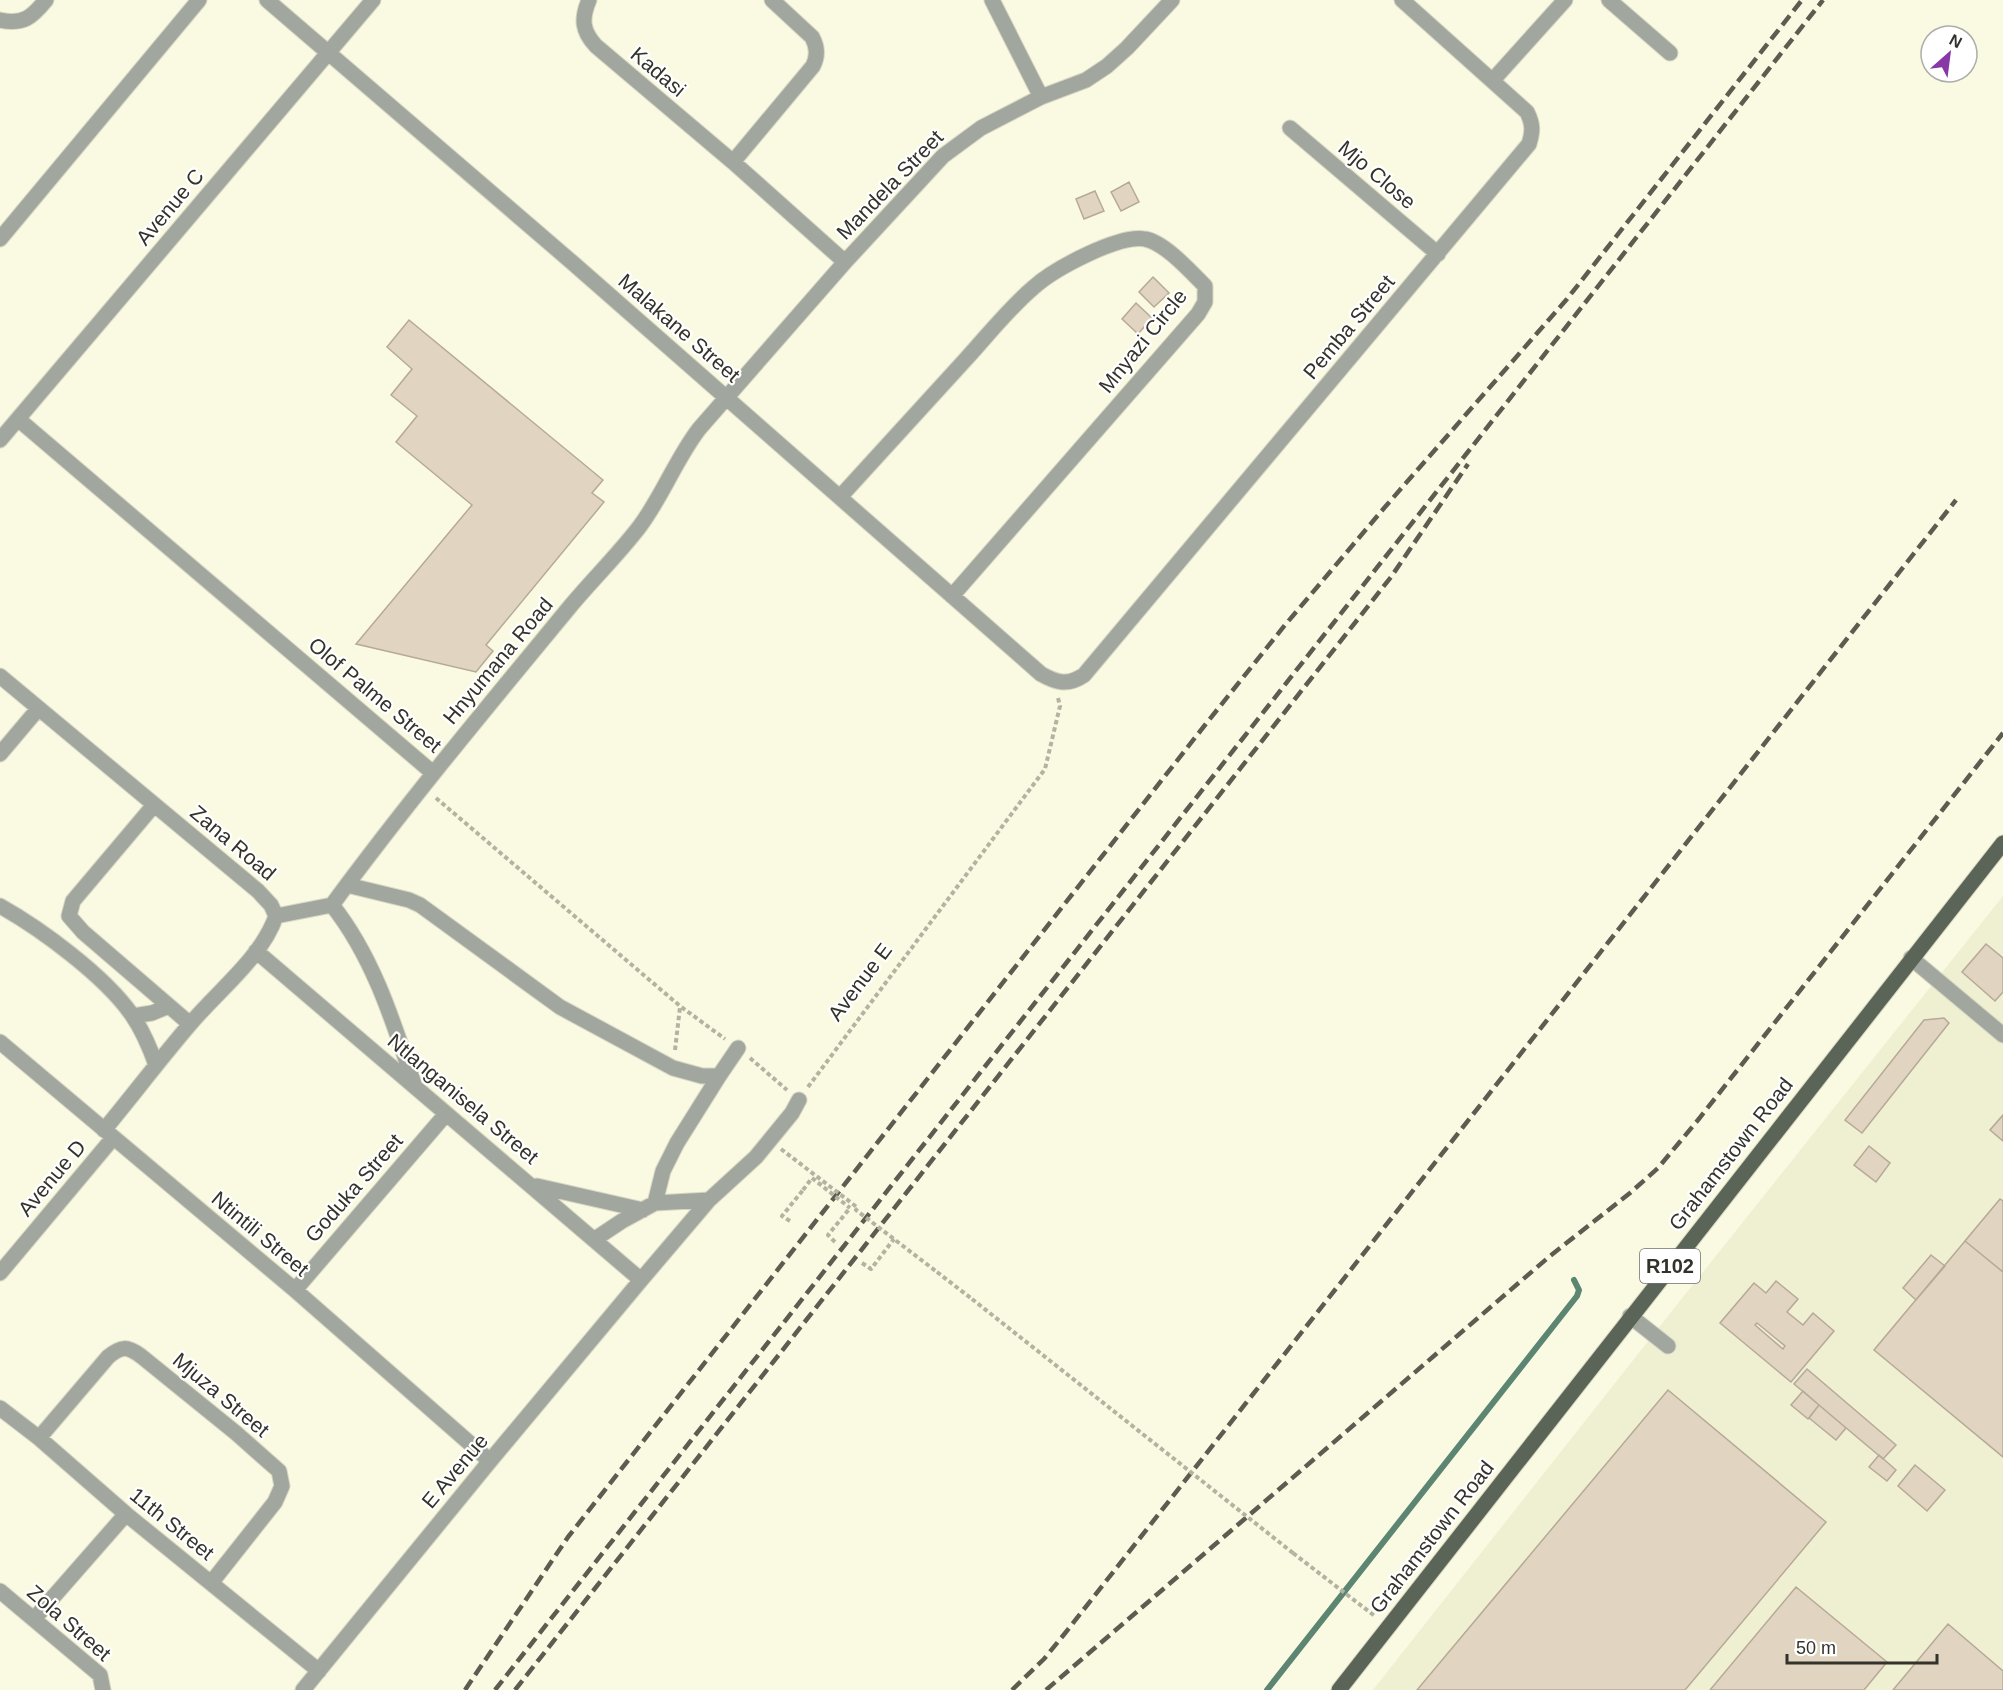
<svg xmlns="http://www.w3.org/2000/svg" width="2003" height="1690" font-family="Arial,sans-serif">
  <rect width="100%" height="100%" fill="#fafae3"/>
  <!-- built -->
  <path fill="#efefd2" d="M2003,896V1690H1373L1660,1326Z"/>
  <g fill="none" stroke-linecap="round" stroke-linejoin="round">
    <!-- stream -->
    <path stroke="#5c8672" stroke-width="6" d="M1267,1690L1577,1296L1579,1290L1574,1280"/>
  </g>
  <!-- building -->
  <path fill="#e1d4c1" stroke="#b6a997" stroke-width="1.5" fill-rule="evenodd" d="M1129,182L1139,202L1121,211L1111,192Z
    M1095,191L1104,211L1084,219L1076,199Z
    M1153,277L1169,293L1154,307L1139,292Z
    M1136,303L1152,318L1138,334L1122,319Z
    M409,320L603,480L592,493L604,502L486,645L493,651L476,672L356,644L472,505L396,442L417,416L391,395L412,369L387,347Z
    M1986,944L2003,958V992L1995,1001L1962,972Z
    M1944,1018L1949,1023L1862,1133L1845,1120L1924,1020Z
    M2003,1115V1141L1990,1130Z
    M1869,1146L1890,1163L1876,1182L1854,1165Z
    M2000,1199L2003,1201V1272L1965,1241Z
    M1965,1241L2003,1272V1457L1874,1350Z
    M1931,1255L1945,1266L1916,1300L1903,1288Z
    M1776,1281L1798,1299L1787,1312L1803,1325L1813,1313L1834,1331L1791,1382L1720,1323L1754,1283L1766,1293ZM1757,1323L1785,1346L1783,1349L1755,1325Z
    M1807,1369L1896,1445L1883,1459L1794,1384Z
    M1668,1390L1826,1522L1685,1690H1417Z
    M1803,1391L1819,1405L1808,1419L1791,1405Z
    M1819,1405L1846,1428L1836,1440L1809,1418Z
    M1879,1455L1896,1470L1887,1481L1869,1467Z
    M1915,1465L1945,1490L1927,1511L1898,1486Z
    M1796,1587L1887,1662L1864,1690H1710Z
    M1948,1624L2003,1671V1690H1893Z"/>
  <g fill="none" stroke-linecap="round" stroke-linejoin="round">
    <!-- minor casing -->
    <g stroke="#d6d6c2" stroke-width="17">
      <path id="minor" d="M267,0L574,264L1041,674C1057,683 1068,686 1084,675L1529,144C1533,131 1533,124 1527,112L1402,0
        M589,0C581,19 582,31 596,46L733,162L845,262
        M992,0L1041,97
        M1609,0L1670,53
        M0,20C24,25 32,17 46,0
        M1493,80L1565,0
        M1290,128L1438,254
        M733,162L813,66C818,56 817,46 812,37L772,0
        M0,239L199,0
        M18,419L433,773
        M0,440L373,0
        M840,497C882,451 924,405 966,359C988,335 1009,308 1034,287C1054,269 1119,234 1145,239C1164,242 1191,272 1205,286V302L1198,314L952,596
        M0,676L258,891L271,905L276,916C262,957 219,990 191,1023C161,1058 133,1095 104,1130
        M0,754L38,709
        M154,805L73,901L69,916L83,932L190,1024
        M347,885L409,900L420,905L560,1007L673,1068L702,1076H719L738,1048
        M332,905C374,958 394,1024 415,1087
        M0,906C41,929 105,976 132,1015C143,1031 150,1048 156,1065
        M276,916L332,905C407,803 488,706 568,609C591,581 618,555 640,526C663,495 676,459 699,429L845,262L943,156L981,128L1041,97L1086,80L1107,66L1127,48L1172,0
        M256,951L641,1280
        M1911,958L2003,1035
        M133,1016L152,1013L169,1006
        M0,1042L295,1290L490,1461
        M537,1186L643,1210
        M655,1203L663,1171L677,1143L719,1076
        M595,1239L622,1221L655,1203L709,1200
        M0,1273L113,1138
        M295,1290L446,1114
        M1630,1316L1668,1346
        M0,1408L39,1438L126,1514L319,1671
        M39,1438L108,1357C121,1346 127,1346 141,1356L236,1433L279,1471L282,1486L275,1502L211,1583
        M0,1591L100,1675L103,1690
        M34,1619L126,1514
        M303,1690L490,1461L641,1280L709,1200L756,1157L792,1113L799,1100"/>
    </g>
    <!-- major casing -->
    <g stroke="#d6d6c2" stroke-width="17">
      <path id="major" d="M1339,1690L2003,843"/>
    </g>
    <!-- path -->
    <path stroke="#b3b3a1" stroke-width="4" stroke-dasharray="4.5 3" stroke-linecap="butt" d="M436,798L680,1006L725,1039
      M675,1050L680,1007
      M750,1058L787,1090
      M808,1087L1045,769L1060,706L1058,698
      M790,1221L782,1216L803,1190
      M835,1242L828,1235L850,1208
      M862,1263L871,1269L894,1239
      M937,1272L972,1299
      M1293,1553L1376,1617"/>
    <!-- minor -->
    <use href="#minor" stroke="#a1a79f" stroke-width="15"/>
    <!-- major -->
    <use href="#major" stroke="#5a6557" stroke-width="15"/>
    <!-- rail -->
    <path stroke="#5c5c51" stroke-width="4.5" stroke-dasharray="12 6" stroke-linecap="butt" d="M465,1690L568,1537L1205,725L1285,625L1385,507L1567,299L1802,0
      M495,1690L1823,0
      M515,1690L1391,577L1468,464
      M1012,1690L1044,1659L1066,1632L1956,500
      M1046,1690L1550,1256L1630,1193L1658,1168L1698,1120L2003,733"/>
    <!-- path-bridge -->
    <path stroke="#b3b3a1" stroke-width="4" stroke-dasharray="4.5 3" stroke-linecap="butt" d="M781,1149L858,1208L856,1210L937,1272
      M803,1190L812,1178L850,1208
      M972,1299L1293,1553"/>
  </g>
  <g text-anchor="middle" stroke-width="4.5" stroke-linejoin="round" paint-order="stroke">
    <!-- shield labels -->
    <rect fill="#fff" stroke="#70706b" stroke-width="1.5" x="1640" y="1249" width="60" height="34" rx="4.5"/>
    <g font-size="20" font-weight="bold" fill="#33332b">
      <text x="1670" y="1273">R102</text>
    </g>
    <!-- street labels -->
    <g font-size="21" fill="#33332b" stroke="#fff">
      <text transform="translate(658 72) rotate(40)" y="7">Kadasi</text>
      <text transform="translate(1377 175) rotate(40)" y="7">Mjo Close</text>
      <text transform="translate(890 185) rotate(-46)" y="7">Mandela Street</text>
      <text transform="translate(170 207) rotate(-50)" y="7">Avenue C</text>
      <text transform="translate(1349 327) rotate(-50)" y="7">Pemba Street</text>
      <text transform="translate(679 328) rotate(41)" y="7">Malakane Street</text>
      <text transform="translate(1143 341) rotate(-51)" y="7">Mnyazi Circle</text>
      <text transform="translate(498 661) rotate(-50)" y="7">Hnyumana Road</text>
      <text transform="translate(375 695) rotate(40)" y="7">Olof Palme Street</text>
      <text transform="translate(233 843) rotate(40)" y="7">Zana Road</text>
      <text transform="translate(860 982) rotate(-53)" y="7">Avenue E</text>
      <text transform="translate(463 1099) rotate(40)" y="7">Ntlanganisela Street</text>
      <text transform="translate(1731 1154) rotate(-52)" y="7">Grahamstown Road</text>
      <text transform="translate(52 1178) rotate(-50)" y="7">Avenue D</text>
      <text transform="translate(354 1188) rotate(-49)" y="7">Goduka Street</text>
      <text transform="translate(260 1234) rotate(40)" y="7">Ntintili Street</text>
      <text transform="translate(221 1395) rotate(40)" y="7">Mjuza Street</text>
      <text transform="translate(455 1471) rotate(-50)" y="7">E Avenue</text>
      <text transform="translate(172 1524) rotate(39)" y="7">11th Street</text>
      <text transform="translate(1432 1537) rotate(-52)" y="7">Grahamstown Road</text>
      <text transform="translate(69 1623) rotate(41)" y="7">Zola Street</text>
    </g>
  </g>
  <!-- north arrow -->
  <g transform="translate(1949 54) rotate(28)"><circle r="28" fill="#ffffff" stroke="#adadaa" stroke-width="1.5"/>
  <path d="M0-4.5L10 22L0 15L-10 22Z" fill="#8837a6"/>
  <text y="-9" font-size="16" font-weight="bold" text-anchor="middle" fill="#33332b">N</text>
  </g>
  <!-- scale -->
  <path d="M1787 1654v9h150v-9" fill="none" stroke="#33332b" stroke-width="3"/>
  <text x="1796" y="1654" font-size="18" fill="#33332b" stroke="#ffffff" stroke-width="4.5" paint-order="stroke">50 m</text>
</svg>
